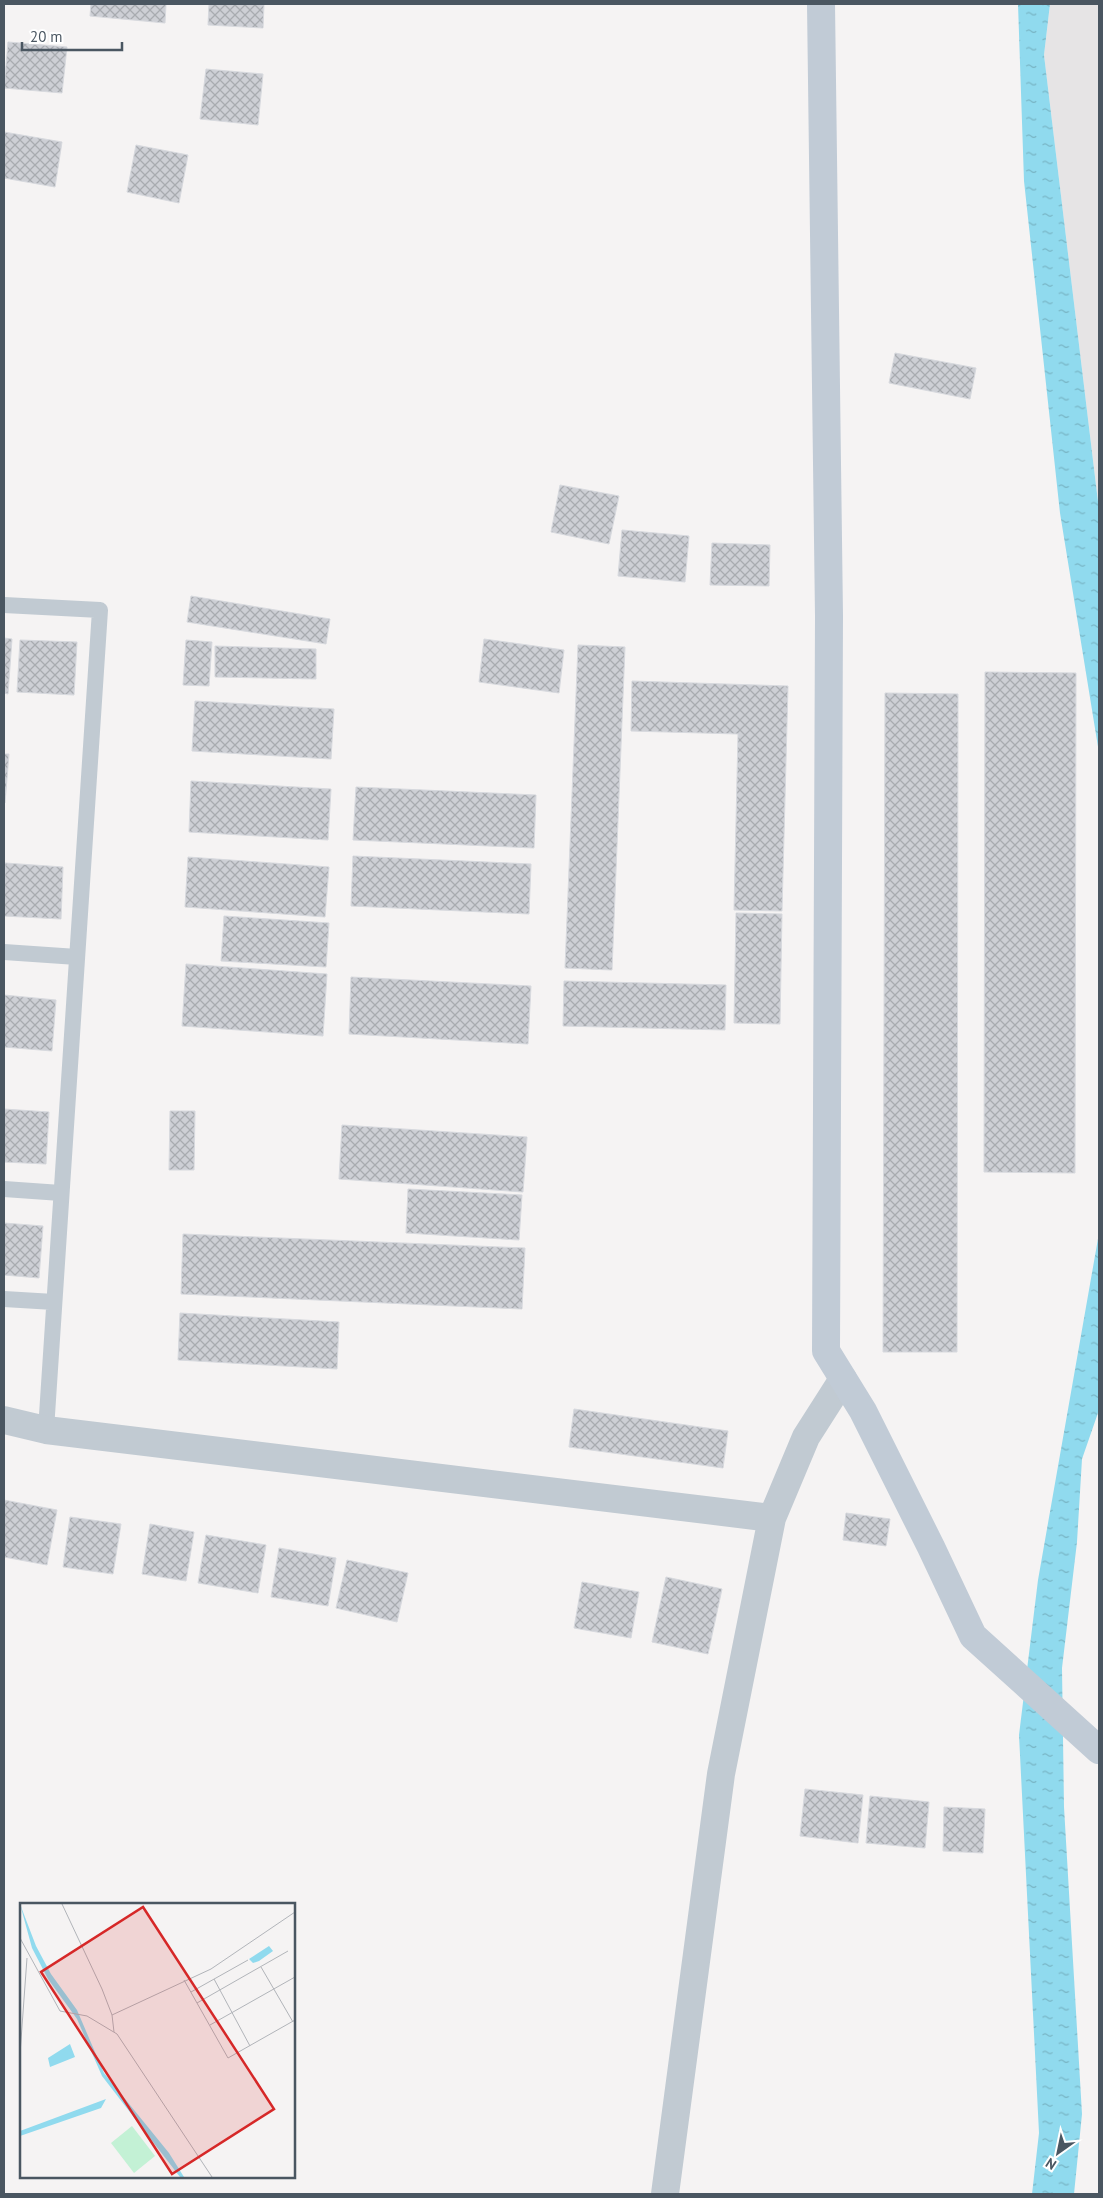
<svg xmlns="http://www.w3.org/2000/svg" width="1103" height="2198" font-family="'PT Sans',sans-serif">
  <defs>
    <pattern id="water-ripples" width="26" height="14" patternUnits="userSpaceOnUse" patternTransform="scale(1.25)"><rect width="26" height="14" fill="#90daee"/><path d="M2 4q2-2 4 0t4 0M15 11q2-2 4 0t4 0" fill="none" stroke="#78b4c4"/></pattern>
    <pattern id="building-cross-hatch" width="8" height="8" patternUnits="userSpaceOnUse" patternTransform="scale(1.25)"><rect width="8" height="8" fill="#cdcfd5"/><path d="M0 0l8 8M0 8l8-8" fill="none" stroke="#a8abb0"/></pattern>
  </defs>
  <rect width="100%" height="100%" fill="#f5f3f3"/>
  <!-- education -->
  <path fill="#e6e4e5" d="M1050,4H1099V510L1044,55Z"/>
  <!-- water -->
  <path fill="url(#water-ripples)" d="M1018,4H1050L1044,55L1099,510V753L1060,513L1024,181Z
    M1099,1233V1410L1082,1459L1077,1542L1062,1668L1064,1807L1082,2114L1074,2194H1032L1039,2133L1019,1735L1038,1580Z"/>
  <!-- building -->
  <path fill="url(#building-cross-hatch)" stroke="#d7d9de" d="M91,4H166L165,23L90,16Z
    M209,4H264L263,28L208,25Z
    M8,42L67,47L62,93L4,88Z
    M206,69L263,74L258,125L200,119Z
    M4,132L62,142L55,187L4,178Z
    M136,145L188,155L179,203L127,192Z
    M895,353L976,368L970,399L889,383Z
    M560,485L619,496L609,544L551,532Z
    M622,530L689,536L685,582L618,576Z
    M712,543L770,545L769,586L710,585Z
    M191,596L330,619L326,644L187,622Z
    M4,638L12,639L8,694L4,693Z
    M484,639L564,650L559,693L479,682Z
    M20,640L77,642L74,695L17,692Z
    M186,640L212,642L209,686L183,685Z
    M578,645L625,647L612,970L565,968Z
    M215,646L316,649V679L215,677Z
    M985,672L1076,673L1075,1173L984,1172Z
    M632,681L788,686L782,911L734,910L738,734L631,731Z
    M885,693L958,694L957,1352H883Z
    M195,701L334,709L331,759L192,751Z
    M4,754H9L5,803H4Z
    M191,781L331,789L328,840L189,832Z
    M356,787L536,795L534,848L353,840Z
    M353,856L531,864L529,914L351,906Z
    M188,857L329,867L325,917L185,907Z
    M5,863L63,867L61,919L4,916Z
    M736,913L782,914L780,1024L734,1023Z
    M224,916L329,923L326,967L221,961Z
    M186,964L327,974L323,1036L182,1026Z
    M351,977L531,986L528,1044L349,1034Z
    M564,981L726,985L725,1030L563,1026Z
    M4,995L56,1000L52,1051L4,1047Z
    M4,1109L49,1112L46,1164L4,1162Z
    M170,1111H195L194,1170H169Z
    M342,1125L527,1137L523,1192L339,1179Z
    M408,1189L522,1195L519,1240L406,1233Z
    M4,1223L43,1226L39,1278L4,1275Z
    M183,1234L525,1248L522,1309L181,1294Z
    M180,1313L339,1322L337,1369L178,1360Z
    M574,1409L728,1431L723,1468L569,1447Z
    M4,1500L57,1510L47,1565L4,1557Z
    M846,1513L890,1519L886,1546L843,1540Z
    M70,1517L121,1524L113,1574L63,1567Z
    M150,1524L194,1532L186,1581L142,1574Z
    M206,1535L266,1545L258,1593L198,1583Z
    M279,1548L336,1558L328,1606L271,1597Z
    M347,1560L408,1573L397,1622L336,1608Z
    M666,1577L722,1589L708,1654L652,1642Z
    M582,1582L639,1592L631,1638L574,1628Z
    M805,1789L863,1795L858,1843L800,1836Z
    M870,1796L929,1802L925,1848L866,1843Z
    M944,1807L985,1809L983,1853L943,1851Z"/>
  <g fill="none" stroke-linecap="round" stroke-linejoin="round">
    <!-- lane -->
    <path stroke="#c1cad2" stroke-width="16" d="M4,605L100,610L46,1430
      M4,952L77,957
      M4,1189L61,1193
      M4,1299L54,1302"/>
    <!-- street -->
    <path stroke="#c1cad2" stroke-width="28" d="M4,1420L46,1430L772,1518
      M665,2194L721,1774L772,1518L806,1437L843,1379"/>
    <!-- secondary -->
    <path stroke="#c1cbd6" stroke-width="28" d="M821,4L829,616L826,1351L863,1411L931,1547L973,1636L1099,1750"/>
  </g>
  <!-- overview -->
  <g transform="translate(20 1903)">
    <rect width="275" height="275" fill="#f5f3f3"/>
    <path d="M112,223L135,253L114,270L91,240Z" fill="#c3f1d5"/>
    <path d="M0,1L16,43L31,71L57,107L84,170L149,250L164,274H160L82,173L57,116L28,76L12,45ZM249,43L253,48L239,58L233,60L229,56ZM50,141L55,154L30,164L28,155ZM86,196L81,205L0,233V228Z" fill="#90daee"/>
    <path fill="none" stroke="#b1b4b9" stroke-width="1" d="M42,1L82,86L92,112L94,129M0,35L40,108L67,113L97,131L192,274M241,64L273,119M194,76L230,143M164,77L208,155L275,117M171,89L228,57M177,100L268,48M92,112L191,66L275,9M190,122L275,74M0,151L7,55"/>
    <path fill="#d62828" fill-opacity="0.15" stroke="#d62828" stroke-width="2.5" d="M123,4L254,206L152,271L21,69Z"/>
    <rect width="275" height="275" fill="none" stroke="#4a5661" stroke-width="2.5"/>
  </g>
  <!-- border -->
  <rect width="1103" height="2198" fill="none" stroke="#4a5661" stroke-width="10"/>
  <!-- north arrow -->
  <g transform="translate(1058 2153) rotate(213)" stroke="#ffffff" stroke-width="4" paint-order="stroke">
  <path d="M0-4L9 19L0 12L-9 19Z" fill="#4a5661"/>
  <text y="-8" font-size="14" font-weight="bold" text-anchor="middle" fill="#4a5661">N</text>
  </g>
  <!-- scale -->
  <path d="M22 42v8h100v-8" fill="none" stroke="#4a5661" stroke-width="2.5"/>
  <text x="30" y="42" font-size="15" fill="#4a5661" stroke="#ffffff" stroke-width="4" paint-order="stroke">20 m</text>
</svg>
